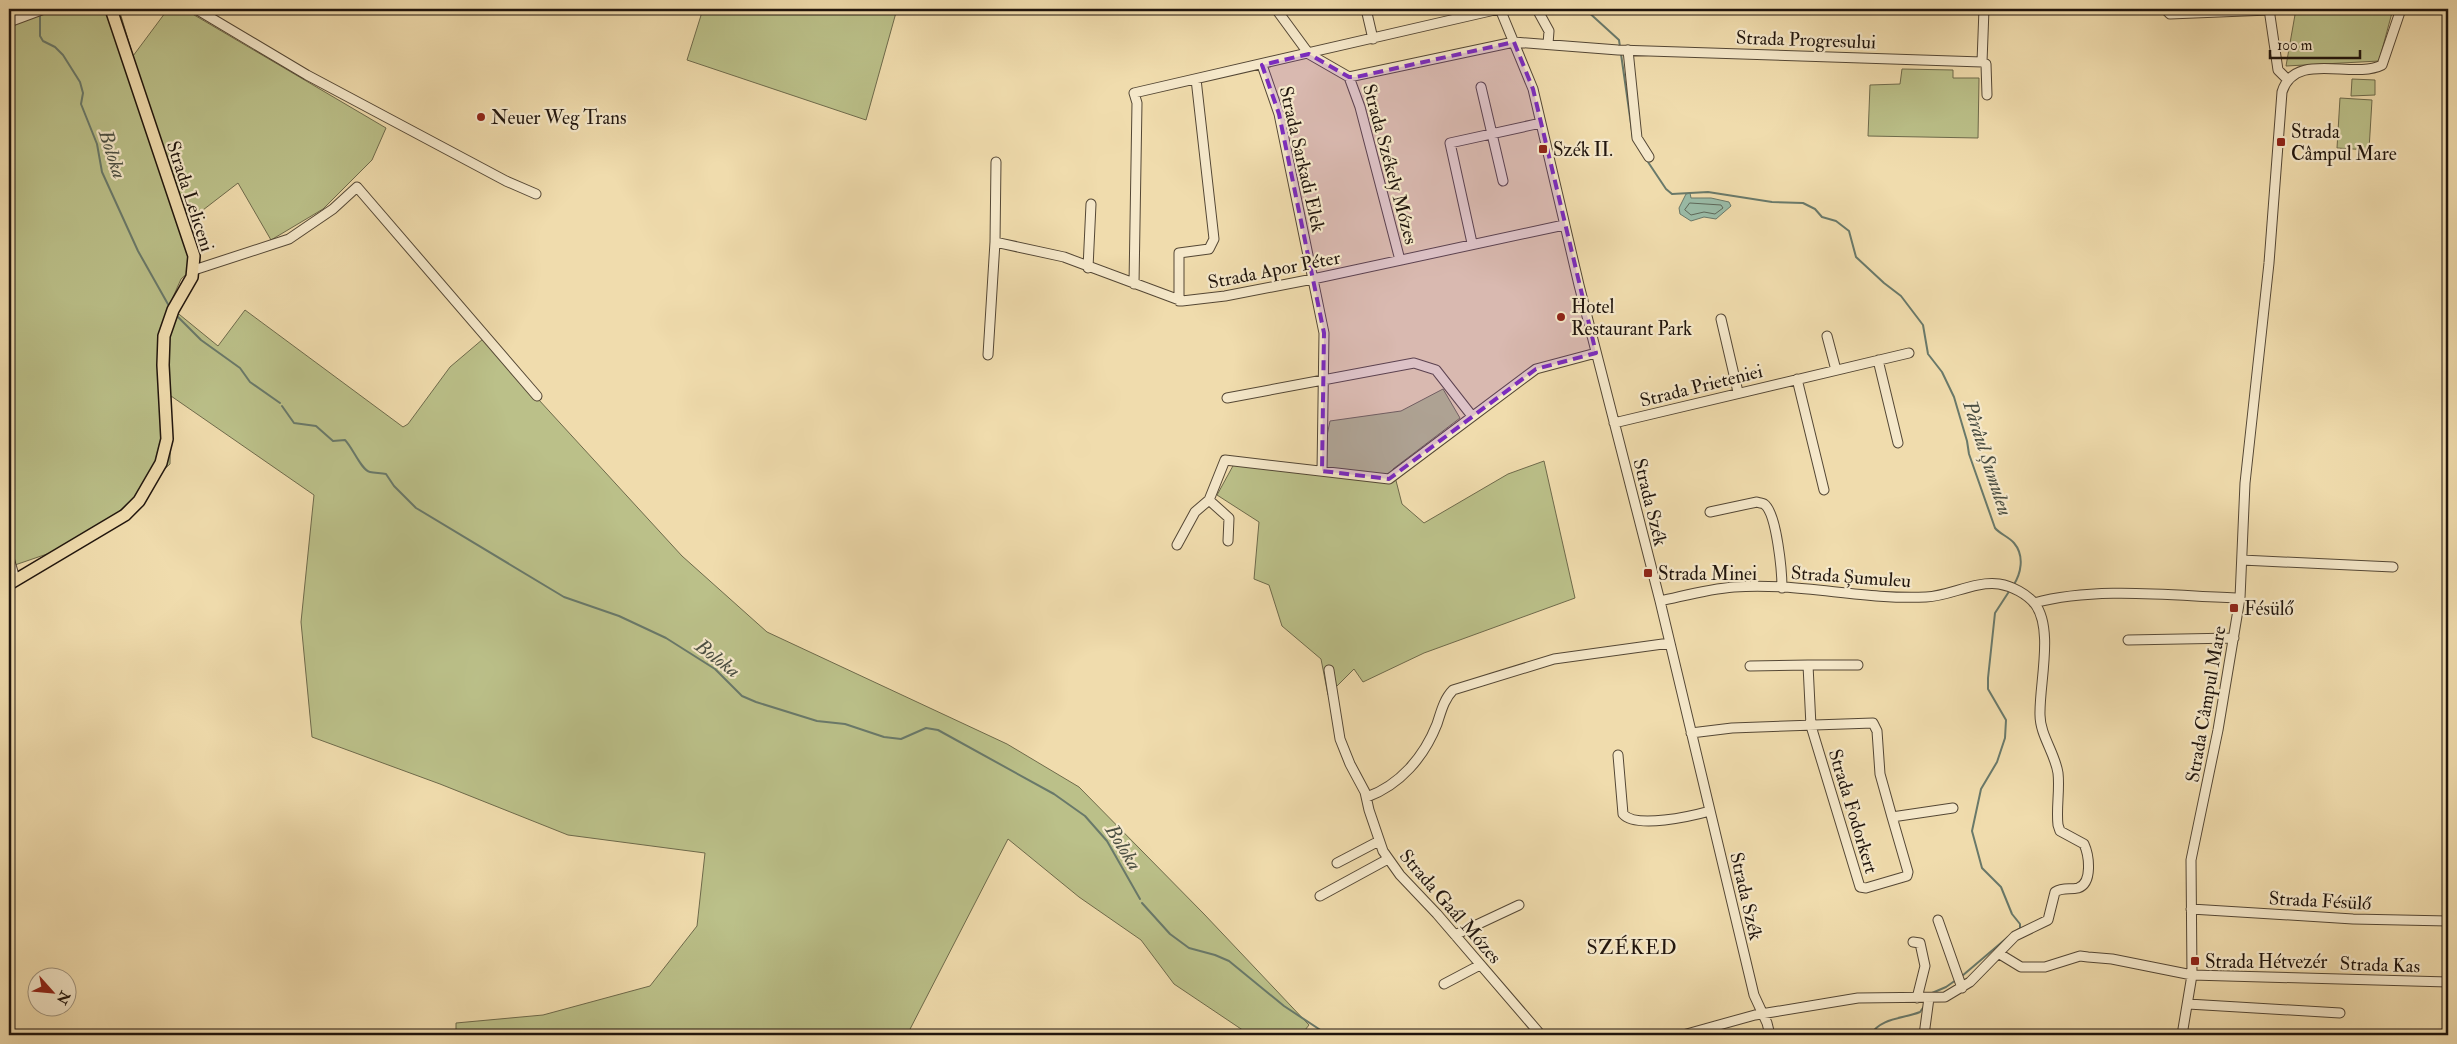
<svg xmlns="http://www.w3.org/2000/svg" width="2457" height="1044" font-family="'IM FELL Double Pica',serif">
  <rect width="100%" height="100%" fill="#f0dcad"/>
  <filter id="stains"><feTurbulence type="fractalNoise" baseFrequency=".004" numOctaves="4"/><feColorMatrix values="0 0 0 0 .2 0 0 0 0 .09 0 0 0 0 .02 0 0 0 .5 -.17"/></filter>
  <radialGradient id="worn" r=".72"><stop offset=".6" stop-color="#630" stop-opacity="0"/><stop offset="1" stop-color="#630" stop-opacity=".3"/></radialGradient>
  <!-- green -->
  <path fill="#bbc089" stroke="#6e6a4b" d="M9,9H119L133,56L168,9H184L386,128L372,160L323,209L271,240L238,183L190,220L199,263L181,279L169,306L218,346L245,310L403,427L408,424L450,367L483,339L682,556L767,632L1007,744L1079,787L1204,914L1309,1025L1301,1035H1250L1174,984L1141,940L1079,897L1008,839L907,1035H456V1023L543,1015L650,986L697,926L705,853L568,835L440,784L312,737L301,622L314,495L171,396L170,464L88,540L9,567Z
    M703,9H897L866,120L687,60Z
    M2296,9H2393L2379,61L2286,66Z
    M1902,69L1953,70V78H1979L1978,138L1868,136L1870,85L1900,84Z
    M2352,79L2375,80V95L2351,96Z
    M2340,98L2372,100L2369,150L2337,148Z
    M1443,389L1460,418L1393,469L1402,504L1424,523L1508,474L1544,461L1575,598L1424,653L1363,682L1354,669L1328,695L1321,659L1282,626L1269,585L1254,579L1259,522L1217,495L1234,464L1319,474L1330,421L1401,411Z"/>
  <!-- water -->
  <path fill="#9abca8" stroke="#69796a" d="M1690,193L1691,198H1711L1729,202L1731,206L1716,219L1704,217L1691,221L1680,214L1679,208L1686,194Z"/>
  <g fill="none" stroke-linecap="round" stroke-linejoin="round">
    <!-- shore -->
    <path stroke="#5d685a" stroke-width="1" d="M1690,203L1721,205L1723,208L1715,214L1704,212L1691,215L1685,210Z"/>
    <!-- stream -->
    <path stroke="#69796a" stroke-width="2" d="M1585,9L1619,40L1620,47
      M40,15V36L43,41L55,47L63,55L80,82L83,93L81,104L97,144L102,172L138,251L169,306
      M1621,54L1633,138
      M1646,159L1666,189L1672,194L1708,192L1772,202L1803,203L1815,209L1822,217L1836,221L1849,231L1856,257L1884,283L1901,296L1923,325L1928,354L1942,372L1954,397L1967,441L1969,454L1995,528C2000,534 2009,537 2014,543C2025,556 2021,574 2013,586
      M176,315L201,340L240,368L250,382L280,403
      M282,406L294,423L316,426L333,441L345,440C353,448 361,470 370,472C375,473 381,473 386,474L394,486L416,508L564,597L619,616L666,638L715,669L742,696L756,702L817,721L845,724L884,737L901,739L926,728L938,730L1054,794L1085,816L1107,841L1140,899
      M2010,590L1995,613L1988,678V689L2006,720L2005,738L1997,762L1981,789L1972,831L1982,868L2001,887L2012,914L2020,924V928L2016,931
      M1142,903L1170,934L1189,948L1215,955L1229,961L1284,1006L1328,1035
      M1962,976L2008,937
      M1932,993L1946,987L1956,980
      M1870,1035C1882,1017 1903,1019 1920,1012L1925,1005"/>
    <!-- minor casing -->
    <g stroke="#544735" stroke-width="11">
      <path id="minor" d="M196,9L307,75L506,181L536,194
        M1276,9L1309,54L1349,77L1514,42L1618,50L1982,62
        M1366,9L1373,39
        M1500,9L1533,89L1579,285L1660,601L1754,995L1767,1023L1770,1035
        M1984,9L1982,62L1986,64L1987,95
        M2165,9L2170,14L2269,10
        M2269,9L2278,70L2287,79
        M1538,11L1549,31L1548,44
        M9,22L44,9
        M1628,50L1637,138L1649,157
        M1262,65L1279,114L1324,333L1322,471
        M1349,77L1360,107L1400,260
        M1481,87L1503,181
        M995,242L1064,257L1182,301L1225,296L1313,279L1564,225
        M1472,243L1450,143L1541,123
        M1088,268L1091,204
        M194,270L289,239L333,209L357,187L537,396
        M1134,284L1137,103L1134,93L1499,9
        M1179,301V253L1209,249L1214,239L1196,79
        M1721,319L1738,392
        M1827,336L1836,370
        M988,355L995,242L996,162
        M1878,360L1898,443
        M1797,379L1824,490
        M1227,398L1414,363L1436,370L1472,416
        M1614,423L1909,353
        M1710,512L1757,502C1759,503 1762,503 1764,504C1777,513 1782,573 1782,588
        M1228,541L1229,518L1209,500L1225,460L1389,479L1536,369L1596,353
        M1177,545L1195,512L1209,500
        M9,558L15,579
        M2242,560L2393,567
        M1660,601C1684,596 1708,589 1734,587C1797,582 1862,600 1926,597C1951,596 1973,581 1999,584C2012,586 2027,594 2035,604C2054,629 2039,685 2040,715C2040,735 2055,753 2058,773C2060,790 2056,808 2058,825L2060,831L2084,844C2089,855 2093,883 2078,888C2070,890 2063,887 2055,892L2048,920L2015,936L1970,982L1945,997L1858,998L1755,1015L1683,1035
        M2034,603C2098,586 2174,596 2240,598
        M2128,640L2234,638
        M1858,665H1808L1811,726L1860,887L1866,888L1907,876L1908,872L1892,817
        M1750,666L1808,665
        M1329,670L1340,739L1350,764L1365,792L1369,810L1383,851L1400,875L1437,914L1541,1035
        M1691,733L1732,728L1873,723L1877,731L1880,774L1892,817L1953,808
        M1618,755L1623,814C1636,829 1692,816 1710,811
        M1367,797C1400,785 1424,757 1437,724C1441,712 1444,699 1453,690L1554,659L1670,643
        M1337,863L1379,841
        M1320,896L1388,859
        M2191,909L2353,919L2448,921
        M1938,920L1962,988
        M1455,935L1519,905
        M1913,942L1920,943L1925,966L1917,998
        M1998,953L2021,967H2045L2080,956L2088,957L2112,959L2192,975L2448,982
        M1444,984L1480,965
        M2188,1004L2340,1013
        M1924,1035L1929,998
        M2182,1035L2192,975L2191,860L2218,730L2240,598L2245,483L2269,263L2282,92C2295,50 2352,80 2382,65L2401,9"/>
    </g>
    <!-- major casing -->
    <g stroke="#20150d" stroke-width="14">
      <path id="major" d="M9,584L125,515L139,501L161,463L167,439L163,365L164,336L173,310L192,277L194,256L111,9"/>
    </g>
    <!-- minor -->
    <use href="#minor" stroke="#f5e8ca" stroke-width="9"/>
    <!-- major -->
    <use href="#major" stroke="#f0dcad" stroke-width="11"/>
  </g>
  <!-- marked area -->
  <path fill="#7b2cbf" fill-opacity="0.2" stroke="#7b2cbf" stroke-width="4" stroke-dasharray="10 6" stroke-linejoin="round" d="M1514,42L1533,89L1596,353L1536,369L1389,479L1322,471L1324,333L1279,114L1262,65L1309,54L1349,77H1356Z"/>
  <!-- markers -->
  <g fill="#8f2418" stroke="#f5e8ca" stroke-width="2">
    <circle cx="481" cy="117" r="5"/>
    <rect x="2276" y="137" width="10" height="10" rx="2.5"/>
    <rect x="1538" y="144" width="10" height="10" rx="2.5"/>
    <circle cx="1561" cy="317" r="5"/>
    <rect x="1643" y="568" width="10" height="10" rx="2.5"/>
    <rect x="2229" y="603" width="10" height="10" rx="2.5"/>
    <rect x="2190" y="956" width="10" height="10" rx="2.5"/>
  </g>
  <g text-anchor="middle" stroke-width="4.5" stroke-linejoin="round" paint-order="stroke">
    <!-- street labels -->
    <g font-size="19" fill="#20150d" stroke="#f5e8ca">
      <text transform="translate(1806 39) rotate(2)" y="7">Strada Progresului</text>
      <text transform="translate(1303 159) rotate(77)" y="7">Strada Sarkadi Elek</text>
      <text transform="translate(1391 164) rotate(75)" y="7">Strada Székely Mózes</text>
      <text transform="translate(191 196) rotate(72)" y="7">Strada Leliceni</text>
      <text transform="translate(1274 269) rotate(-11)" y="7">Strada Apor Péter</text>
      <text transform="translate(1701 385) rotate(-14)" y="7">Strada Prieteniei</text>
      <text transform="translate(1651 502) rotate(76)" y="7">Strada Szék</text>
      <text transform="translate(1851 576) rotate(4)" y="7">Strada Șumuleu</text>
      <text transform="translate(2205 704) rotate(-80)" y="7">Strada Câmpul Mare</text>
      <text transform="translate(1854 811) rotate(73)" y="7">Strada Fodorkert</text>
      <text transform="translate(1747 896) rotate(77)" y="7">Strada Szék</text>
      <text transform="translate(2320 900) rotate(3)" y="7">Strada Fésülő</text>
      <text transform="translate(1451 906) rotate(49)" y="7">Strada Gaál Mózes</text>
      <text transform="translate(2380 964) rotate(2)" y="7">Strada Kas</text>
    </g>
    <!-- poi labels -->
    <g font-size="19" fill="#20150d" stroke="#f5e8ca" text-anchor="start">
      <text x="491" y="124">Neuer Weg Trans</text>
      <text x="2291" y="138">Strada<tspan x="2291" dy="22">Câmpul Mare</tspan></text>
      <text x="1553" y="156">Szék II.</text>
      <text x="1571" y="313">Hotel<tspan x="1571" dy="22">Restaurant Park</tspan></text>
      <text x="1658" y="580">Strada Minei</text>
      <text x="2244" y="615">Fésülő</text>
      <text x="2205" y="968">Strada Hétvezér</text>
    </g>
    <!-- water labels -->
    <g font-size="20" font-style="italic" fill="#4b4f43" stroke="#f5e8ca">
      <text transform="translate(113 154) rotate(72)" y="7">Boloka</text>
      <text transform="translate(1988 458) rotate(72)" y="7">Pârâul Șumuleu</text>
      <text transform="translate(718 658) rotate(37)" y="7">Boloka</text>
      <text transform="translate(1124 847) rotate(58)" y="7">Boloka</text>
    </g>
    <!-- neighbourhood labels -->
    <g font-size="20" letter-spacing="1" fill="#20150d" stroke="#f5e8ca">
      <text x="1632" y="954">SZÉKED</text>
    </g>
  </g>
  <!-- margin -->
  <rect width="2457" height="1044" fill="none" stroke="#f0dcad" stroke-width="30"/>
  <rect x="10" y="10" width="2437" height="1024" fill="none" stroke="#20150d" stroke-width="2.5"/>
  <rect x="15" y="15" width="2427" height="1014" fill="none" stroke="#20150d"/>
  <!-- north arrow -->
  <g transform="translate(52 992) rotate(117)"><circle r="24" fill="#f5e8ca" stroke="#a0947e"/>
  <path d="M0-4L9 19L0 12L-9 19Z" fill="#8f2418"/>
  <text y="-8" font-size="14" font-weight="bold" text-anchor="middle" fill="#20150d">N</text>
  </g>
  <!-- scale -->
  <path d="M2270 50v8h90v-8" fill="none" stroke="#20150d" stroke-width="2.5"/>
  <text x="2277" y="50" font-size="15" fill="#20150d" stroke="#f5e8ca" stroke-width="4" paint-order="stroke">100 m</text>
  <rect width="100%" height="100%" filter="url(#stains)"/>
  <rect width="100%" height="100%" fill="url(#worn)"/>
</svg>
